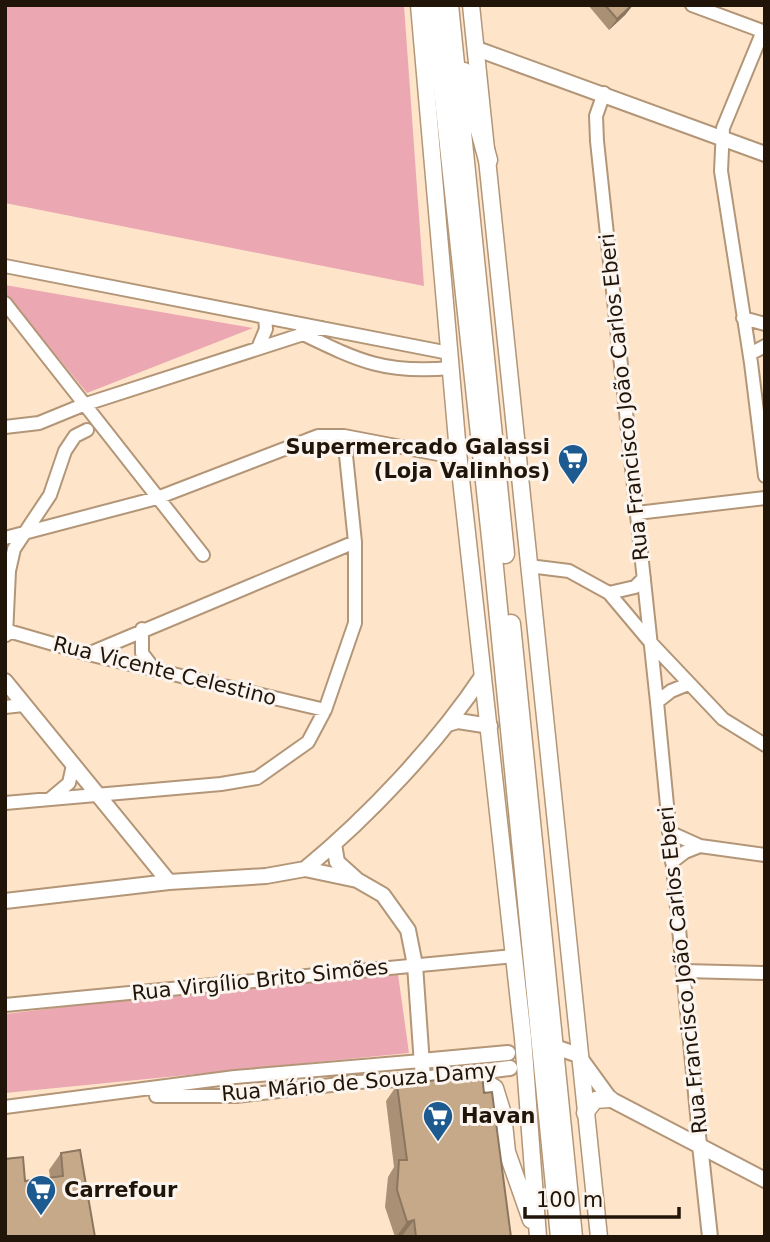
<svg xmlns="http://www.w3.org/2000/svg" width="770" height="1242" font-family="'DejaVu Sans',sans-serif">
  <rect width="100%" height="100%" fill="#fee5ca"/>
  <!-- green -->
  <path fill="#eba8b2" d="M5,5H404L424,286L5,203Z
    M5,285L253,328L87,393L5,293Z
    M398,974L409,1053L5,1093V1014L130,999Z"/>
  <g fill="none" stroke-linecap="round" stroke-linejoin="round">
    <!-- minor casing -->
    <g stroke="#b39677" stroke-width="16">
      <path id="minor" d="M692,5L765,32
        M763,31L723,128L721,171L751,363L765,476
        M604,93L596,116L597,141L657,702L700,1145
        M5,266L449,353
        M5,303L203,555
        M743,318L765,324
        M301,333C359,361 385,374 451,368
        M258,348L266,329L265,318
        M750,354L765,346
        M5,427L39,423L83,405L322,328
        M637,513L765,498
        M5,538L157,498L318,436H344L459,458
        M529,566L569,571L609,593L651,643L723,719L765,745
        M609,593L635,587L644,578
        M142,629V653L154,669
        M5,630L88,654L325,710
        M6,635L9,571L14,549L50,495L65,451L75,436L87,430
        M88,654L355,542
        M657,702L671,691L688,684
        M5,707L23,705
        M50,799L69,783L73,765
        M5,803L221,784L257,778L308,742L325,710L355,623V542L344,436
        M669,832L700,846L765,855
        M672,862L685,852L700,846
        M684,971L765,973
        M5,1005L514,956
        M156,1096H236L357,1082L423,1079
        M5,1107L235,1077L421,1061"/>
    </g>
    <!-- tertiary casing -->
    <g stroke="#b39677" stroke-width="18">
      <path id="tertiary" d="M477,49L765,154
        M5,681L169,882
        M448,724L458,721L490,726
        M334,844L337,862L356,879
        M305,869C369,816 437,744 483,675
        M5,901L169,882L266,876L305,869L357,880L383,895L408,930L415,965L423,1079L510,1068
        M561,1049L578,1055L610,1099L765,1180
        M421,1061L508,1053
        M700,1145L710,1237"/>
    </g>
    <!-- secondary casing -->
    <g stroke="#b39677" stroke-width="19">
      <path id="secondary" d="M419,5L458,452L523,1038L538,1237
        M471,5L599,1237
        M438,1077L480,1079L495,1088L503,1114L507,1152L531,1220
        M585,1113L595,1100L610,1099"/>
    </g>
    <!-- primary casing -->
    <g stroke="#b39677" stroke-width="21">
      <path id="primary" d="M434,5L492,547L560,1237
        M449,5L505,554
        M464,72L488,160
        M511,624L573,1237"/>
    </g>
    <!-- minor -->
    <use href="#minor" stroke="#fff" stroke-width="12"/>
    <!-- tertiary -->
    <use href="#tertiary" stroke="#fff" stroke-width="14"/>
    <!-- secondary -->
    <use href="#secondary" stroke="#fff" stroke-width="16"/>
    <!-- primary -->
    <use href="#primary" stroke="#fff" stroke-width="18"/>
  </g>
  <!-- wall -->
  <path fill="#aa9176" d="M588,5H633L625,15L609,30Z
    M397,1085L484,1093L511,1237H395L385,1207L388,1177L394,1167L386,1101Z
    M61,1153L95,1237L50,1177L49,1170Z"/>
  <!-- shaded-wall -->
  <path fill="#8b7660" d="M633,5L625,15L609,30L617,19Z
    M414,1220L402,1236L396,1237L407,1222Z"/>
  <!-- building -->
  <path fill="#c6a989" stroke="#8b7660" stroke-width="2" d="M605,5H632L617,19Z
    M482,1074L484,1093L492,1092L511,1237H416L414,1220L407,1222L397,1190L399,1160H407L397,1085Z
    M80,1150L95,1237H5V1159L23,1157L25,1181L63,1176L61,1153Z"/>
  <!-- icons -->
  <defs>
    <g id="supermarket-pin" transform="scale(1.575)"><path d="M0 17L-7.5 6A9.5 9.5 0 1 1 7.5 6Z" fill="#1c5a90" stroke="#fcf5ef"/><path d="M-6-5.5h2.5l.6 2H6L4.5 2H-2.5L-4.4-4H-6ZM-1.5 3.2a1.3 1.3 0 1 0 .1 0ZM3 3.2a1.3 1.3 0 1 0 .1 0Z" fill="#fff"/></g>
  </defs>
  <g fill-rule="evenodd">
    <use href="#supermarket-pin" x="573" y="459"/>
    <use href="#supermarket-pin" x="438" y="1116"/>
    <use href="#supermarket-pin" x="41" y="1190"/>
  </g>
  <g text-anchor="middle" stroke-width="6" stroke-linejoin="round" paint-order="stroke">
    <!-- street labels -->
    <g font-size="21" fill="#201508" stroke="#fcf5ef">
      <text transform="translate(624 397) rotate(-96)" y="7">Rua Francisco João Carlos Eberi</text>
      <text transform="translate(165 671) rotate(14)" y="7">Rua Vicente Celestino</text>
      <text transform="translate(683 970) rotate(-96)" y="7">Rua Francisco João Carlos Eberi</text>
      <text transform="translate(260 980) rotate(-6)" y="7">Rua Virgílio Brito Simões</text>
      <text transform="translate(359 1082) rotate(-5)" y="7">Rua Mário de Souza Damy</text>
    </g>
    <!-- poi labels -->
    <g font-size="21" font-weight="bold" fill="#201508" stroke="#fcf5ef" text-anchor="start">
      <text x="550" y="454" text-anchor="end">Supermercado Galassi<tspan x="550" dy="24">(Loja Valinhos)</tspan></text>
      <text x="461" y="1123">Havan</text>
      <text x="64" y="1197">Carrefour</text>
    </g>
  </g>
  <!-- border -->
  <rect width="770" height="1242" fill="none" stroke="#201508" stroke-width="14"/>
  <!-- scale -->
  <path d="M525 1207v10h154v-10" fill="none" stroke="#201508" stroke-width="3.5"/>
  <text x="536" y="1207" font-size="21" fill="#201508" stroke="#fcf5ef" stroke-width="5" paint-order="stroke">100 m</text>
</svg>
